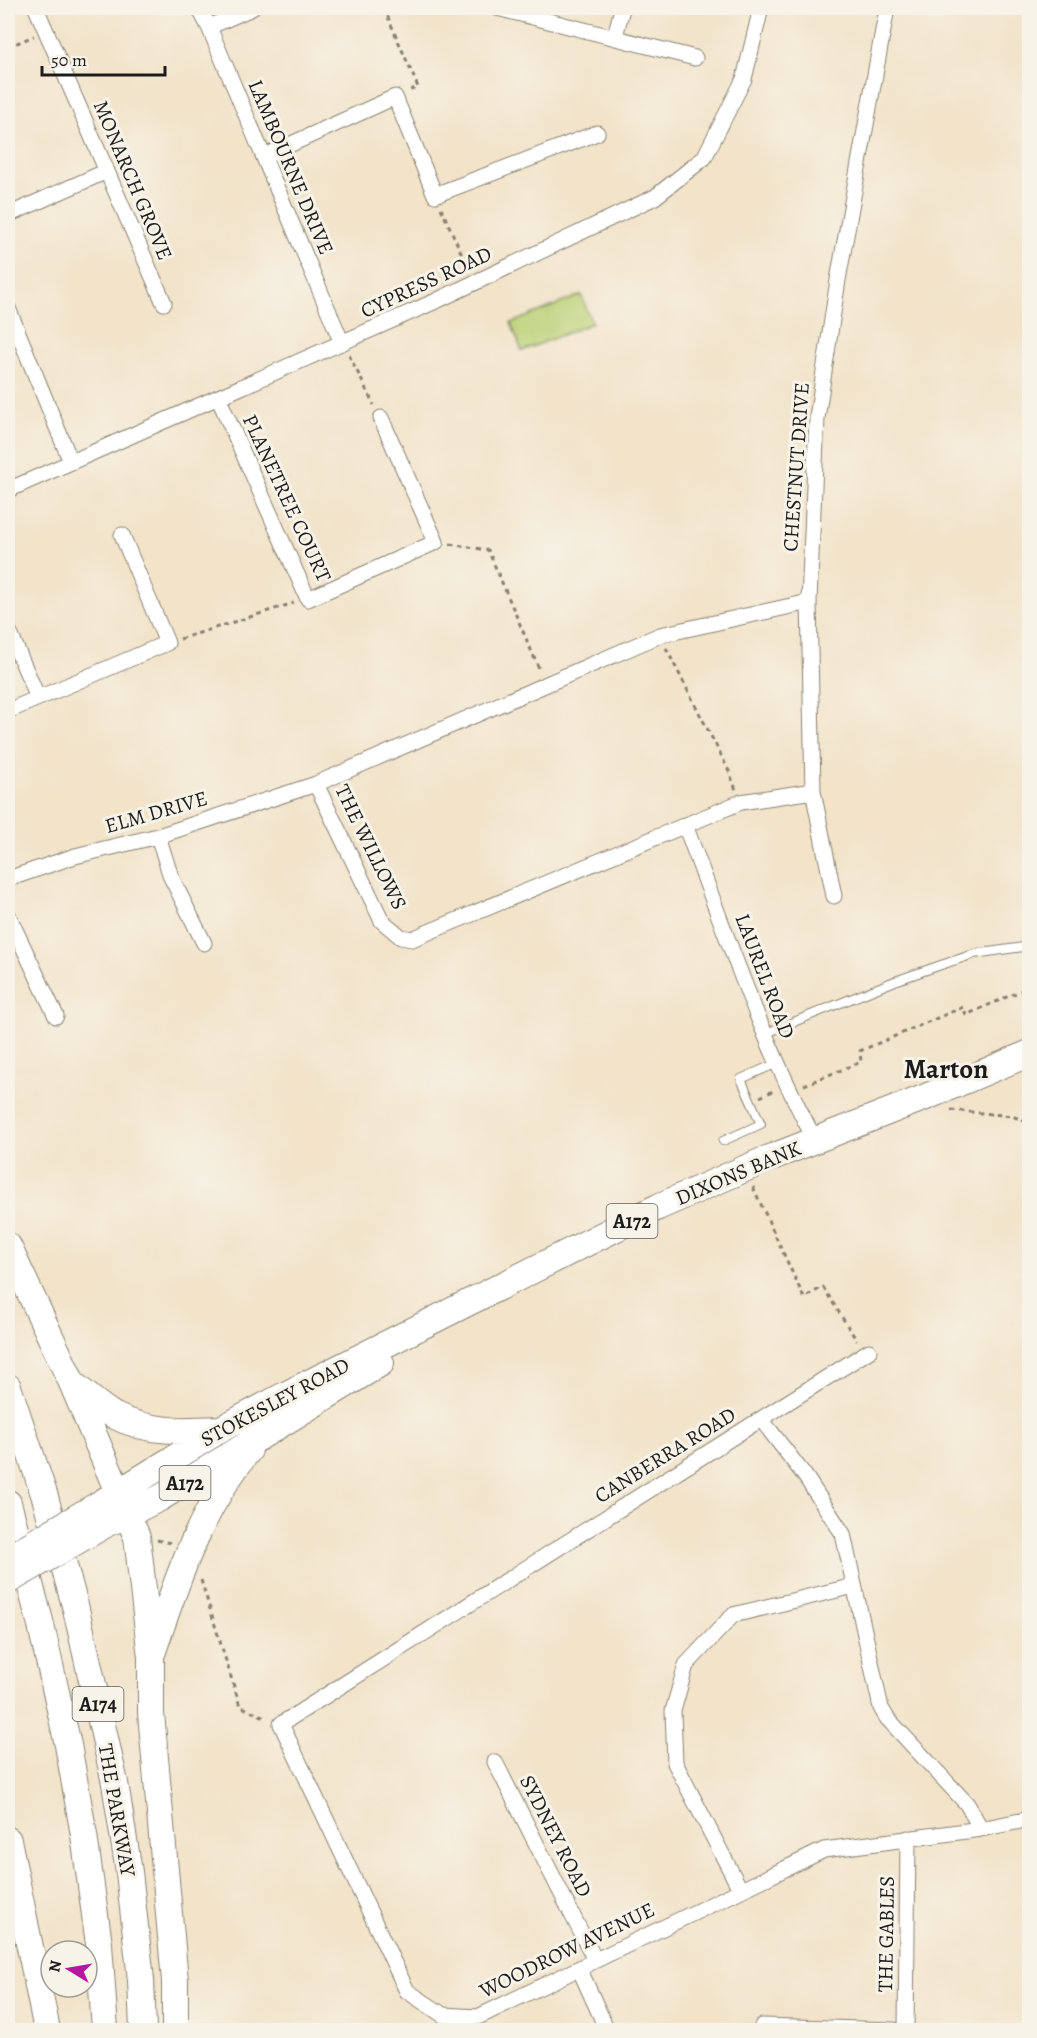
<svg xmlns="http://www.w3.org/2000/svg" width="1037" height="2038" font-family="Alegreya,serif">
  <rect width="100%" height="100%" fill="#f7f3e8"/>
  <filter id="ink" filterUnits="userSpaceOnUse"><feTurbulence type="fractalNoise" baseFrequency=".0167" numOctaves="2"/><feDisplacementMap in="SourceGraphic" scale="12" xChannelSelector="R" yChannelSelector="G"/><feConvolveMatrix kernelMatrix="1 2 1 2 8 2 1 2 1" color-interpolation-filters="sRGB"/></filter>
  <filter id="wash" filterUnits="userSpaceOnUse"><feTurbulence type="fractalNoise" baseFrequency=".008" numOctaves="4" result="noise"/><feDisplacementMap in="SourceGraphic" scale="24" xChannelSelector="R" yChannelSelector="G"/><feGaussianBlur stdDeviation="1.35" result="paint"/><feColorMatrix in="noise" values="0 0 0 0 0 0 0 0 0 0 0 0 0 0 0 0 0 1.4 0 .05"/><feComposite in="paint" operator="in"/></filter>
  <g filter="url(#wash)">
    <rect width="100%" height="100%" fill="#f2e3c9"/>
    <!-- green -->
    <path fill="#bad075" stroke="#6b7648" stroke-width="1.5" d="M581,295L592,323L522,351L511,323Z"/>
  </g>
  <g filter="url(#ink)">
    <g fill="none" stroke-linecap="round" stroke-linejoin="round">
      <!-- service casing -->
      <g stroke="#878072" stroke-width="10">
        <path id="service" d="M764,1034L895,981L938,966L974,954L1030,946
          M723,1141L761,1124L741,1079L777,1063"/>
      </g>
      <!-- minor casing -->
      <g stroke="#878072" stroke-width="17">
        <path id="minor" d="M36,8L164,303
          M199,8L209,27L342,343
          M497,8L695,58
          M209,27L252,8
          M615,37L622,8
          M265,156L395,97L435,195L597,133
          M8,215L107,171
          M8,308L71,462
          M218,397L308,599L436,542L381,418
          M8,490L436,301L655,197L704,158L744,79L761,8
          M809,602L660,635L316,784L382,921L401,937L412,939L741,802L813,791
          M8,629L38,698
          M8,711L167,643L122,535
          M685,825C725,931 761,1039 815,1140
          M158,836L171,877L204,943
          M8,879L75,856L158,836L316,784
          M834,896L813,791L809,602L817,418L838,280L887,8
          M8,915L56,1016
          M761,1419L869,1351
          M495,1762L595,1960
          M981,1829L967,1804L887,1718L881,1708L843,1534L805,1476L761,1419L281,1724L407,1991L443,2015L478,2017L824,1850L981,1829L1030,1819
          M740,1889L675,1763L673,1711L686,1665L733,1615L854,1586
          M579,1968L607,2030
          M762,2026L894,2030
          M906,2030L908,1838"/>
      </g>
      <!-- trunk casing -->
      <g stroke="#878072" stroke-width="28">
        <path id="trunk" d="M8,1246L72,1383L137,1537L151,1657V1713L175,1981V2030
          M74,1385C87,1395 101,1408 115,1416C149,1433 183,1431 220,1429
          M8,1387L45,1497L76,1609L115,1783L129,1872L141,1980L143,2030
          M8,1503L40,1621L68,1745L84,1835L99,1944L105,2030
          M101,1503L223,1428L285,1395L658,1207L767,1159L926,1097L1030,1053
          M113,1521L160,1498L381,1363
          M153,1651C177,1579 200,1510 249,1450
          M8,1840L47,2030"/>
      </g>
      <!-- path -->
      <path stroke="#878072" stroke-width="3" stroke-dasharray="4.5 4.5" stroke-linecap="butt" d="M384,8L418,87L408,91
        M8,47L34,36
        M441,208L469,270
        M349,355L374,405
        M450,544L488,550L540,671
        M180,639L294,603
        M666,648L729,771L736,790
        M804,1085L861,1062L860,1051L963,1007L966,1015L1025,989L1030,983
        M760,1097L773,1091
        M951,1110L1012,1116L1030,1123
        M753,1187L804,1298L823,1287L857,1341
        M157,1540L171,1543
        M201,1580L240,1706L267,1718"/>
      <!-- service -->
      <use href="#service" stroke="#fff" stroke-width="8"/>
      <!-- minor -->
      <use href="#minor" stroke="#fff" stroke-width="15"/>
      <!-- trunk -->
      <use href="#trunk" stroke="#fff" stroke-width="26"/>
      <!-- trunk-bridge casing -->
      <g stroke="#878072" stroke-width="28" stroke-linecap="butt">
        <path id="trunk-bridge" d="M8,1558L101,1503
          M8,1581L108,1523"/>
      </g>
      <!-- trunk-bridge -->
      <use href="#trunk-bridge" stroke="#fff" stroke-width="26"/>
    </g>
  </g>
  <g text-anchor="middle" stroke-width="6" stroke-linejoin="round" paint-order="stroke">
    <!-- shield labels -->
    <g fill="#f7f3e8" stroke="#5e5c59" stroke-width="1.5">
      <rect x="606.5" y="1204" width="51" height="34" rx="4.5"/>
      <rect x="159.5" y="1466" width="51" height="34" rx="4.5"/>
      <rect x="72.5" y="1687" width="51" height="34" rx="4.5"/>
    </g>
    <g font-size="20" font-weight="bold" fill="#1c1c1c">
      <text x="632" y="1228">A172</text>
      <text x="185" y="1490">A172</text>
      <text x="98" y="1711">A174</text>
    </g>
    <!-- street labels -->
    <g font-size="21" fill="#1c1c1c" stroke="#f7f3e8">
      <text transform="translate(291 167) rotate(67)" y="7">LAMBOURNE DRIVE</text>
      <text transform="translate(133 180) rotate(67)" y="7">MONARCH GROVE</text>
      <text transform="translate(426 282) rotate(-25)" y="7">CYPRESS ROAD</text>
      <text transform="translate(796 467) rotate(-86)" y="7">CHESTNUT DRIVE</text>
      <text transform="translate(287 498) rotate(65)" y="7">PLANETREE COURT</text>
      <text transform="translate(156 812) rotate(-16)" y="7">ELM DRIVE</text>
      <text transform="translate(371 847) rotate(64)" y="7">THE WILLOWS</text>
      <text transform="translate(765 976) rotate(69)" y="7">LAUREL ROAD</text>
      <text transform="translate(738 1173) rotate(-23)" y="7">DIXONS BANK</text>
      <text transform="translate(275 1402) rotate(-28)" y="7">STOKESLEY ROAD</text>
      <text transform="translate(665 1455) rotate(-32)" y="7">CANBERRA ROAD</text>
      <text transform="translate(117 1810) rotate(80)" y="7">THE PARKWAY</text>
      <text transform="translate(556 1836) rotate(63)" y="7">SYDNEY ROAD</text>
      <text transform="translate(886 1934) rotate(-89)" y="7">THE GABLES</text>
      <text transform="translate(567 1950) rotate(-26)" y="7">WOODROW AVENUE</text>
    </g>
    <!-- district labels -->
    <g font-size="27" font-weight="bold" fill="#1c1c1c" stroke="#f7f3e8">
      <text x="946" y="1078">Marton</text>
    </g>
  </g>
  <!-- margin -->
  <rect width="1037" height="2038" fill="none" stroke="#f7f3e8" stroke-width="30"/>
  <!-- north arrow -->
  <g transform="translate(69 1969) rotate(281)"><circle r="28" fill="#f7f3e8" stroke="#9f9d96" stroke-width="1.5"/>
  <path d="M0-4.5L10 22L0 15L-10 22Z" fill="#b5179e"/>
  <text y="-9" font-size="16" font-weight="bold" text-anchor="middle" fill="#1c1c1c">N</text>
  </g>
  <!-- scale -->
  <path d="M42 66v9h123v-9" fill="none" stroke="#1c1c1c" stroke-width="3"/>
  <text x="51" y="66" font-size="18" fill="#1c1c1c" stroke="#f7f3e8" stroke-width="4.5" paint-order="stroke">50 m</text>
</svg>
